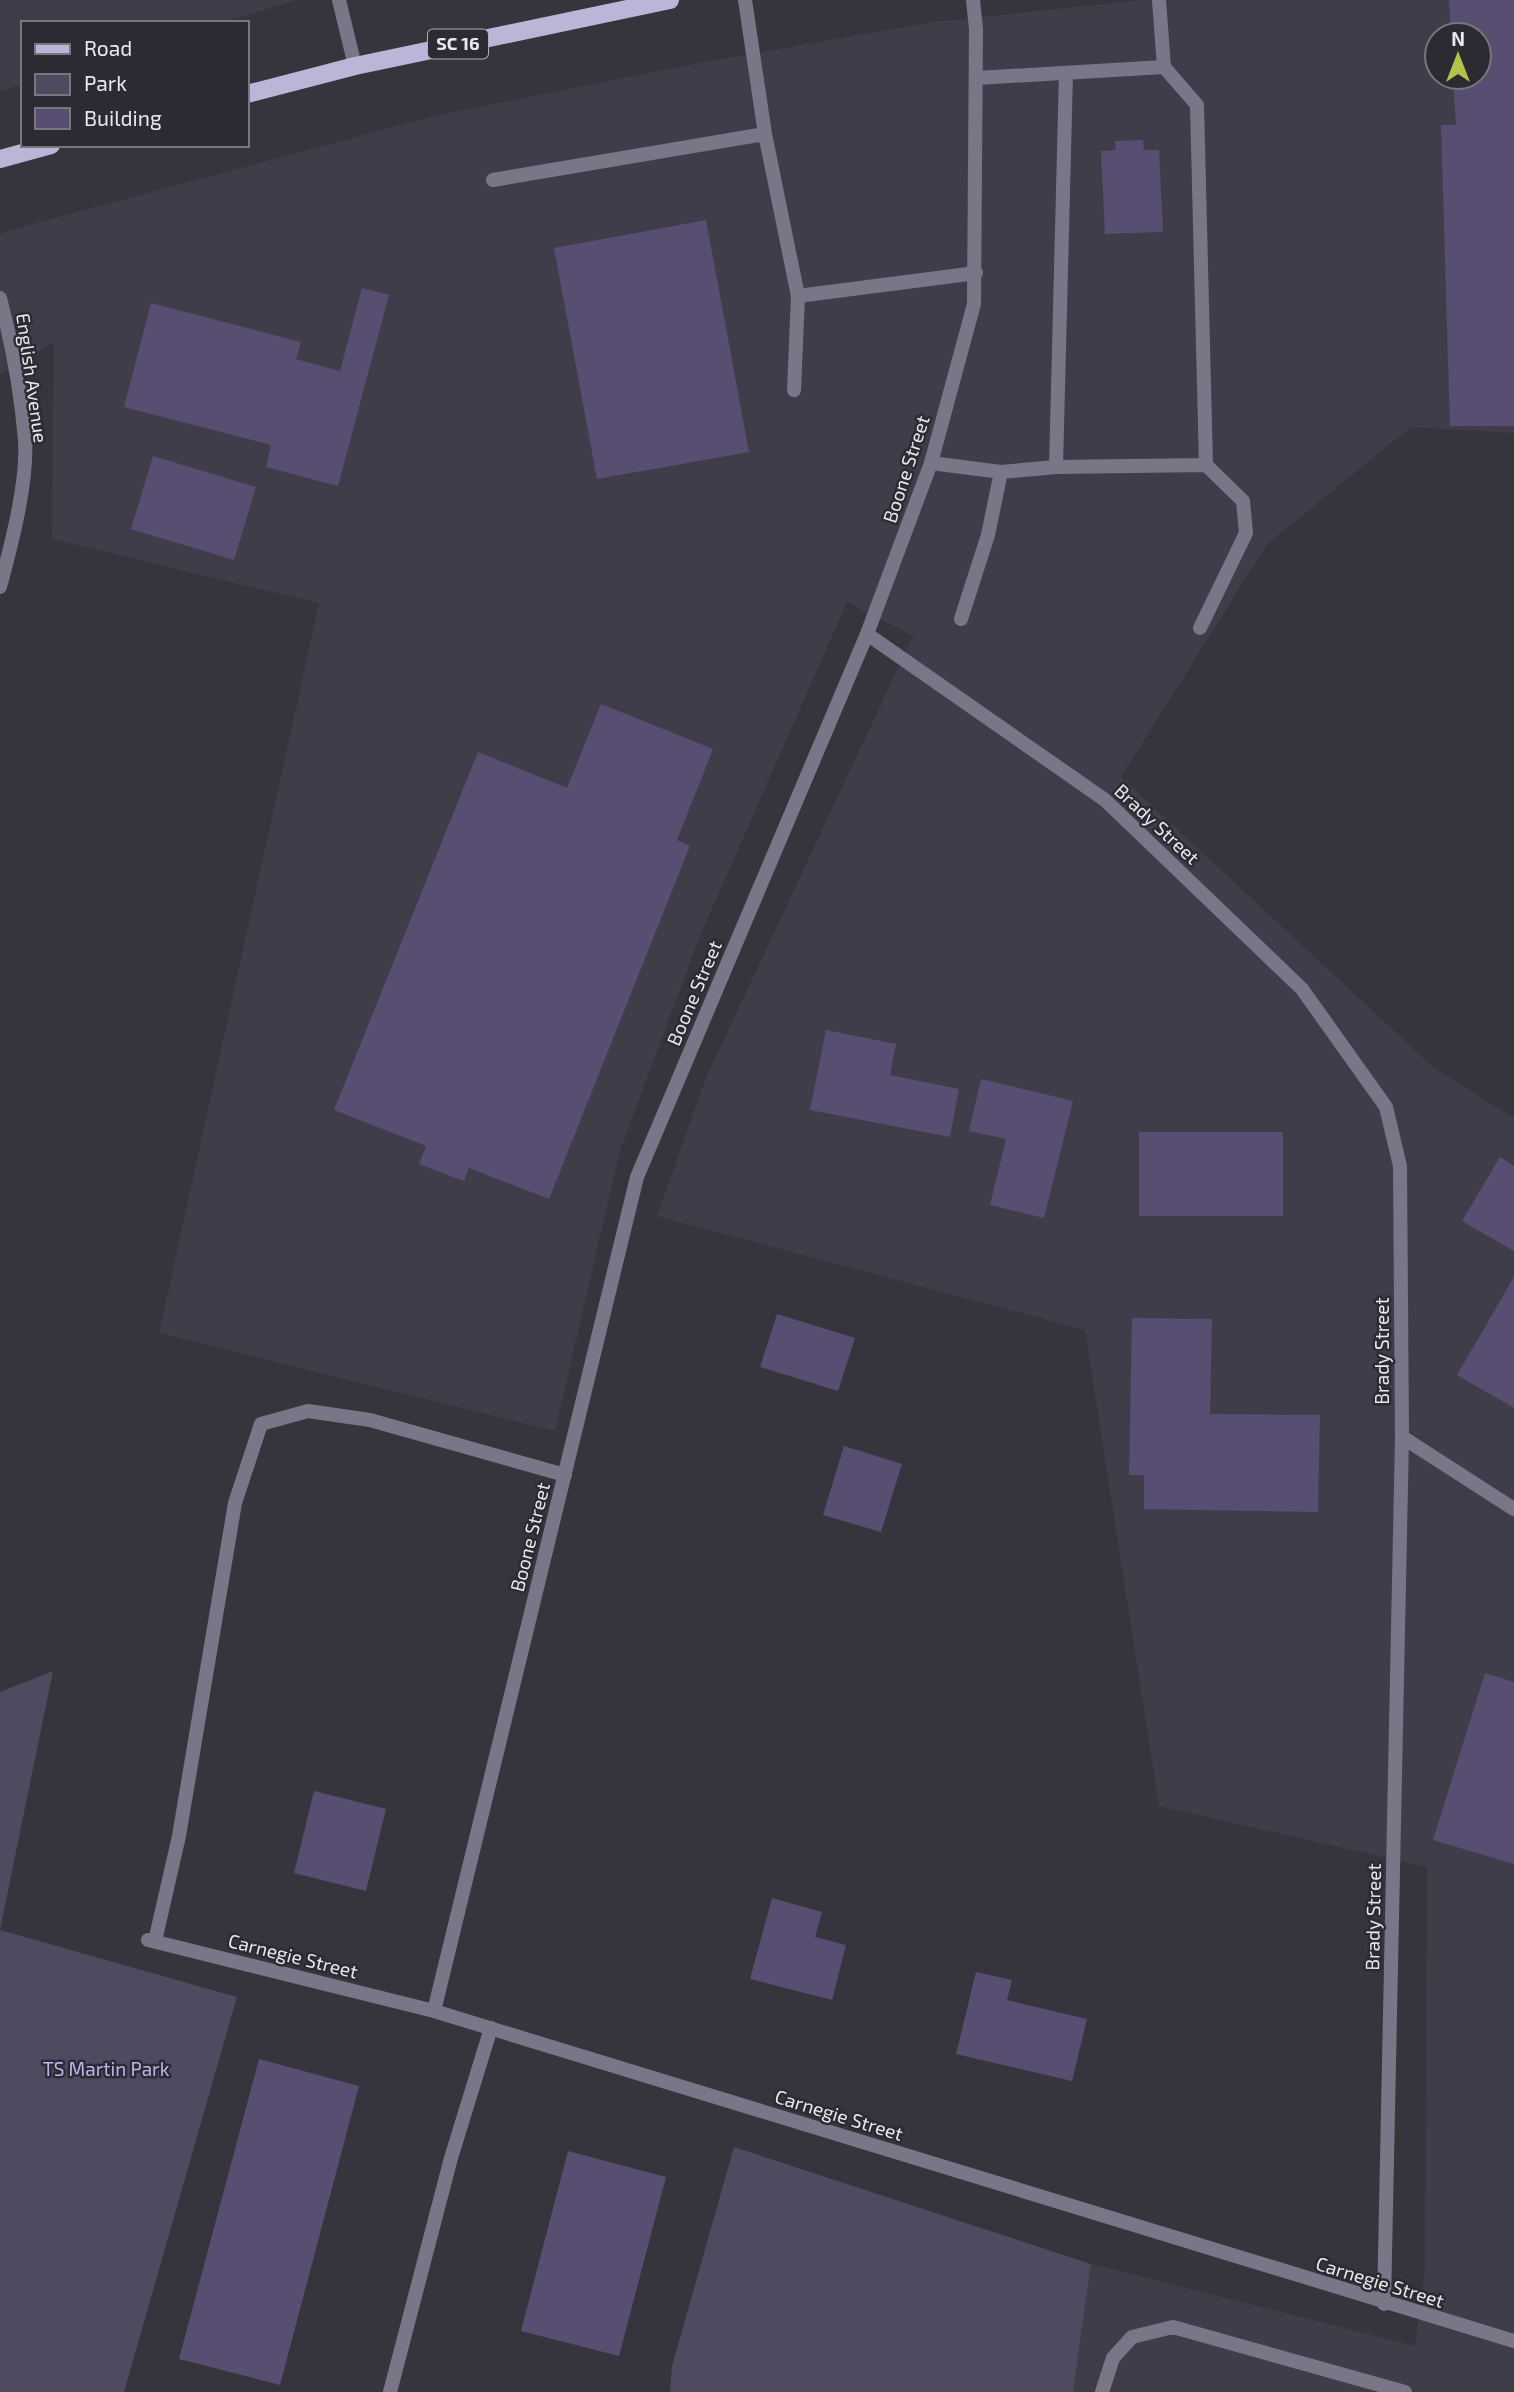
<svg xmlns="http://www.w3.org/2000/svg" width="1514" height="2392" font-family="'Exo 2',sans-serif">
  <rect width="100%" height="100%" fill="#36353d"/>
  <!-- built -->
  <path fill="#403d4b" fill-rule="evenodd" d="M0,0H296L221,23H23V84L0,91Z
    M1142,0H1514V433L1411,427L1267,544L1121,777L1434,1068L1514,1118V2392H1073L1091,2264L1415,2346L1425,2271L1427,1867L1159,1806L1085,1330L657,1216L706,1078L913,636L847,602L700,936L620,1150L555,1431L159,1333L319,603L52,539L54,342L0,375V234L14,229L438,115L705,62L934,22ZM1437,35H1479V77H1437Z"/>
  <!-- green -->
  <path fill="#4f4a5f" d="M53,1671L0,1930L237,1997L124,2392H0V1692Z
    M734,2147L1091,2264L1073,2392H670L672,2366Z"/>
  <!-- building -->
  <path fill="#574e71" d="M1449,0H1514V426H1450L1441,125H1456L1453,77H1479V35H1451Z
    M1143,140L1144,150H1159L1163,232L1105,234L1101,151L1116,150L1115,141Z
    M706,220L749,452L597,479L554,248Z
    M362,288L389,295L338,486L266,467L271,445L124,407L151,303L301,342L296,359L340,371Z
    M153,456L256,487L234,560L131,529Z
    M601,704L713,749L677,840L690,846L549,1199L469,1168L464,1181L419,1164L426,1146L334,1110L478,752L567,788Z
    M826,1030L896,1044L890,1075L959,1089L950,1137L810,1110Z
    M981,1079L1073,1101L1044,1218L990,1205L1006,1139L969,1131Z
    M1139,1132H1283V1216H1139Z
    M1500,1157L1514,1166V1251L1462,1221Z
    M1514,1277V1408L1457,1375Z
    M777,1314L855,1338L838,1391L760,1367Z
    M1132,1318L1212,1319L1210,1414L1320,1415L1318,1512L1144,1509V1475H1129Z
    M844,1446L902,1464L881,1532L823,1515Z
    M1485,1673L1514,1682V1864L1433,1840Z
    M314,1791L386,1809L366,1891L294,1873Z
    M772,1898L822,1912L815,1937L846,1945L832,2000L750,1979Z
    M976,1972L1012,1980L1007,2000L1087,2019L1072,2081L956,2054Z
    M259,2059L359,2086L280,2385L179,2359Z
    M568,2151L666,2177L619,2356L521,2331Z"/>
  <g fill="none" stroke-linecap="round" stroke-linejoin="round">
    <!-- service -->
    <path stroke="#7a7687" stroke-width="14" d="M976,78L1164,67L1159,0
      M765,134L798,296L976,273
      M493,180L765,134L745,0
      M794,390L798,296
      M931,463L1001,472L1056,467L1066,73
      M1056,467L1206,465L1197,105L1164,67
      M961,619L988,535L1001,472
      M1200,628L1246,533L1243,501L1206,465
      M155,1941L179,1836L235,1503L261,1424L308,1411L370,1420L565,1475
      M390,2392L451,2158L491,2028
      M1102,2392L1113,2358L1132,2337L1173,2327L1405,2392"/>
    <!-- minor -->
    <path stroke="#7a7687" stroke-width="14" d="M339,0L355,66
      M0,298C12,343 21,393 25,440C28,482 11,546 0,587
      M867,634L1105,800L1302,989L1386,1107L1400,1166L1402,1437L1384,2304
      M1402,1437L1514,1509
      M148,1940L434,2011L1514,2341
      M434,2011L637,1177L867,634L931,463L974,304L976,29L973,0"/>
    <!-- primary -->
    <path stroke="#bdb5d8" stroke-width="18" d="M247,94L355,66L670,0
      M0,159L51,145"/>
  </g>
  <g text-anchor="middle" stroke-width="5" stroke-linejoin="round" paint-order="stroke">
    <!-- shield labels -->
    <rect fill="#2c2b33" stroke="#b0afb5" stroke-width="2" x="428" y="29.5" width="60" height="29" rx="5"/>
    <g font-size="18" font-weight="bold" fill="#e9e8ed">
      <text x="458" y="50">SC 16</text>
    </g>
    <!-- street labels -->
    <g font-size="19" fill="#e9e8ed" stroke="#2c2b33">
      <text transform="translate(32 378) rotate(82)" y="7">English Avenue</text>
      <text transform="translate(906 469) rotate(-72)" y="7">Boone Street</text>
      <text transform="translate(1157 824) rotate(43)" y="7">Brady Street</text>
      <text transform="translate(694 993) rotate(-67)" y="7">Boone Street</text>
      <text transform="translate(1382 1351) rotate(-90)" y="7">Brady Street</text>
      <text transform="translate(530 1537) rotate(-76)" y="7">Boone Street</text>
      <text transform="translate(1373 1917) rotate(-89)" y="7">Brady Street</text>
      <text transform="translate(293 1956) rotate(14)" y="7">Carnegie Street</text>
      <text transform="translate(839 2115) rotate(17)" y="7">Carnegie Street</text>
      <text transform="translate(1380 2282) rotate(17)" y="7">Carnegie Street</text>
    </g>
    <!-- park labels -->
    <g font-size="19" fill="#c1b3f0" stroke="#2c2b33">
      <text x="106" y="2076">TS Martin Park</text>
    </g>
  </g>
  <!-- legend -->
  <rect x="21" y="21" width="228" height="126" fill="#2c2b33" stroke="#78777d" stroke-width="2"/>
  <rect x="35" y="44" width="35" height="10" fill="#bdb5d8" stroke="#78777d" stroke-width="2"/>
  <text x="84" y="56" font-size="21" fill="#e9e8ed">Road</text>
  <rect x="35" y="74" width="35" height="21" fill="#4f4a5f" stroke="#78777d" stroke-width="2"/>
  <text x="84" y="91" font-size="21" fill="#e9e8ed">Park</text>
  <rect x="35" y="108" width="35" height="21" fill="#574e71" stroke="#78777d" stroke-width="2"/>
  <text x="84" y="126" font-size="21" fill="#e9e8ed">Building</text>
  <!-- north arrow -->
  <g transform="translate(1458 56)"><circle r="33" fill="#2c2b33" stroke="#78777d" stroke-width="2"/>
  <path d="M0-5L12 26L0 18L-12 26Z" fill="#b5c24a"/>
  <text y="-10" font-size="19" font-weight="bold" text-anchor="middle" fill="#e9e8ed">N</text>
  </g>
</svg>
